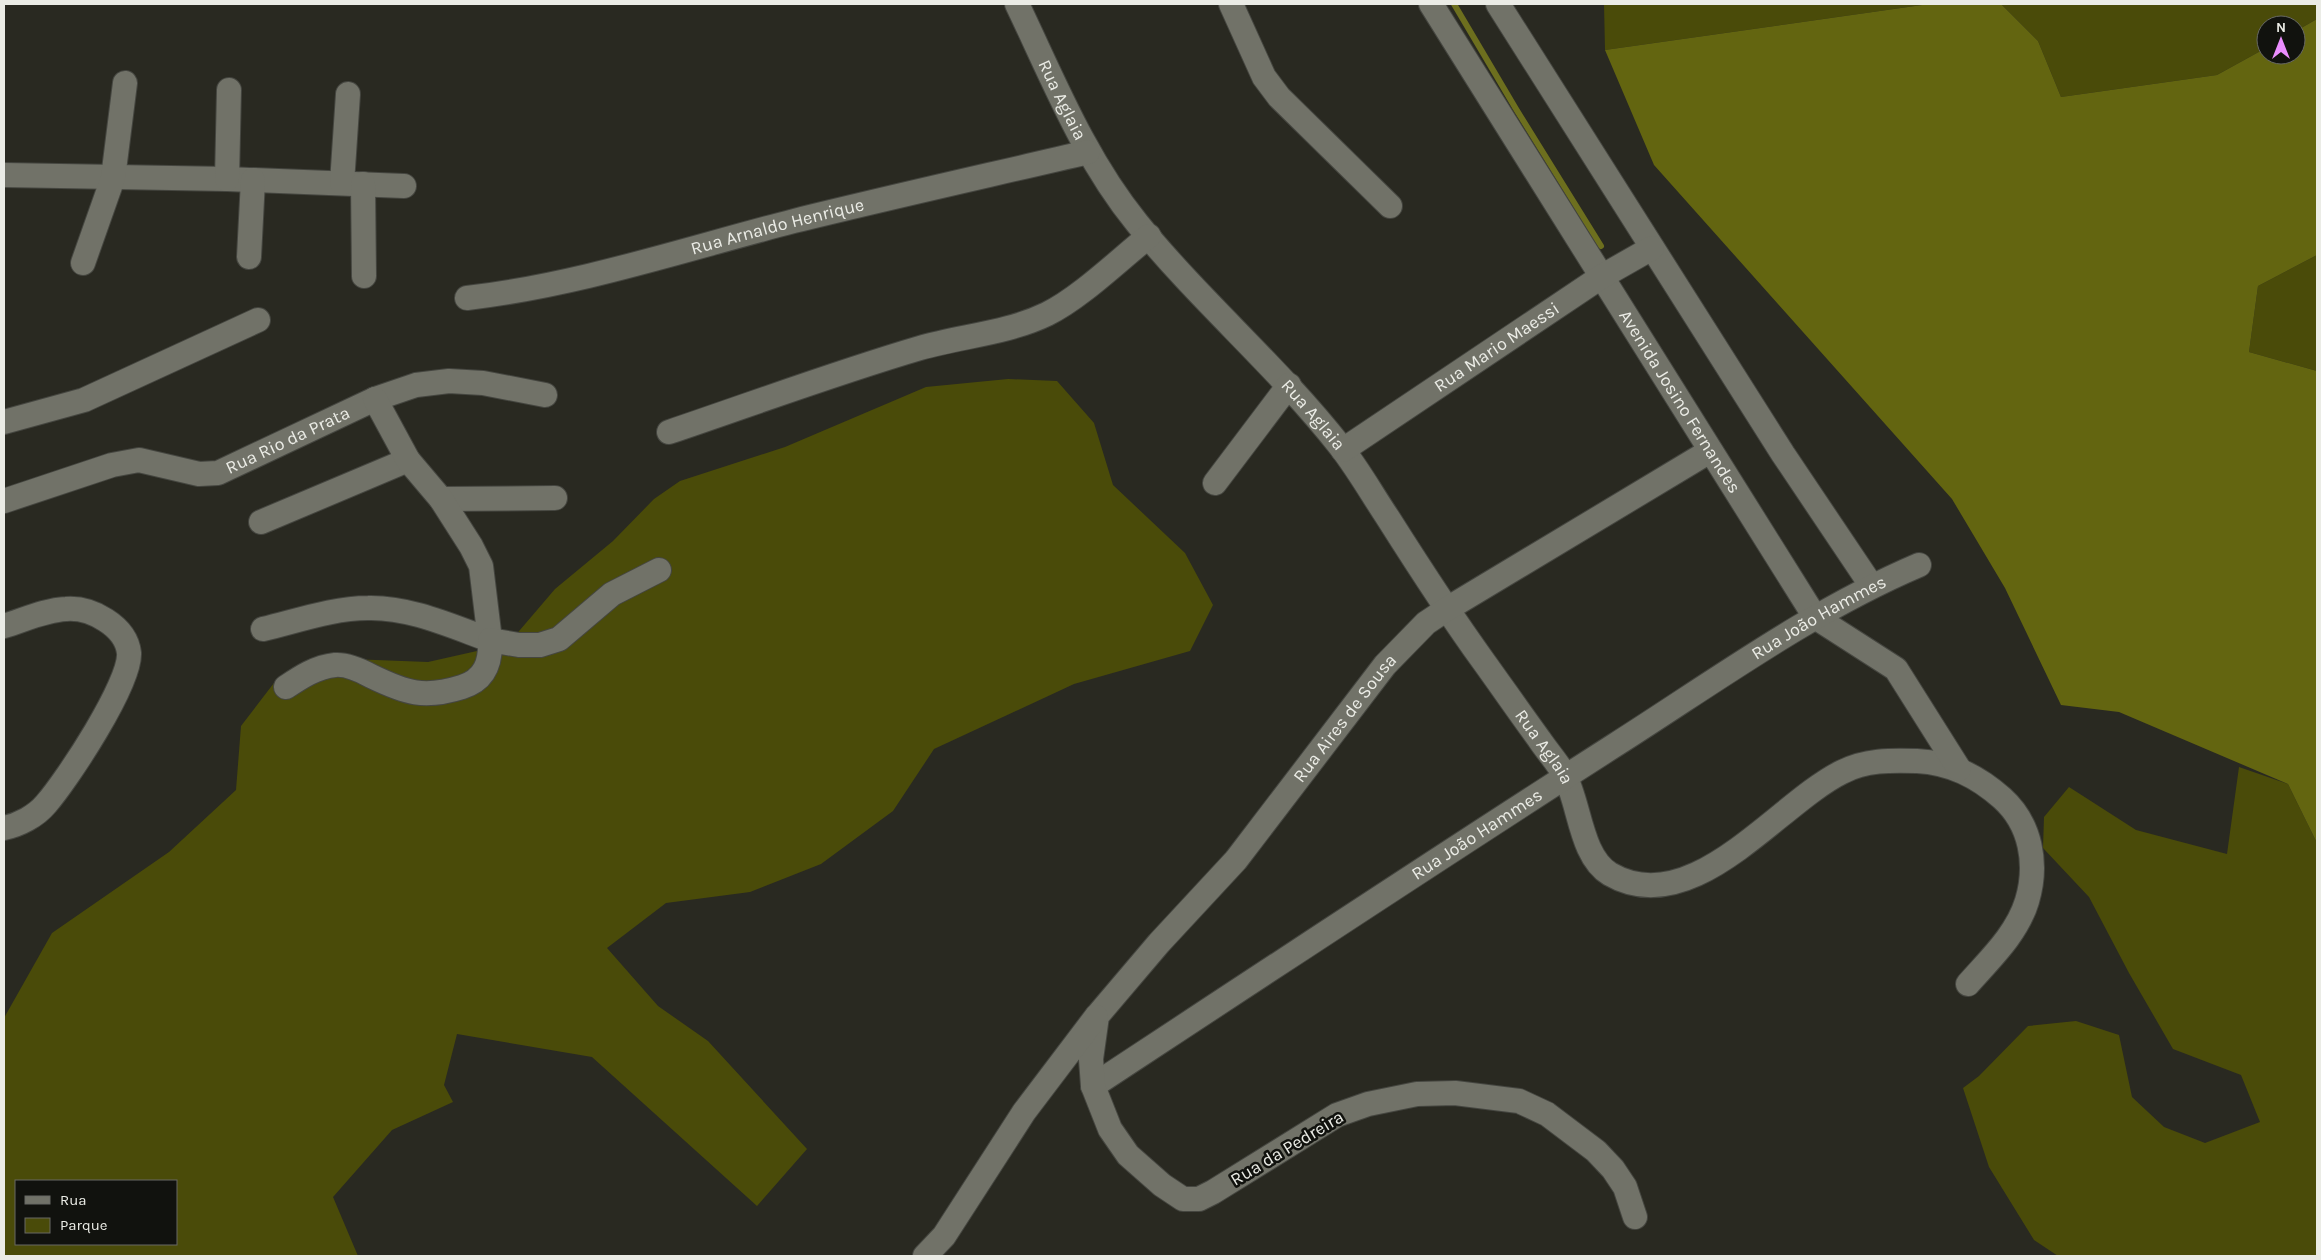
<svg xmlns="http://www.w3.org/2000/svg" width="2321" height="1260" font-family="Karla,sans-serif">
  <rect width="100%" height="100%" fill="#292921"/>
  <!-- green -->
  <path fill="#4a4b09" fill-rule="evenodd" d="M1604,4H1929L1605,50Z
    M2001,4H2317V19L2296,31V25H2266V48L2217,75L2061,97L2038,41Z
    M2317,255V371L2249,352L2258,286Z
    M1008,379L1057,381L1094,423L1113,485L1185,553L1213,605L1190,651L1074,684L934,749L893,811L821,864L750,892L666,903L607,948L658,1006L708,1041L807,1149L757,1206L592,1057L457,1034L444,1085L453,1102L392,1130L333,1197L358,1256H4V1018L52,933L169,852L236,790L241,726L277,679L350,659L428,662L508,644L555,589L613,541L654,499L680,481L785,447L926,387ZM16,1181H176V1244H16Z
    M2239,767L2288,784L2317,843V1256H2058L2034,1240L1989,1167L1963,1088L1979,1076L2028,1026L2076,1021L2119,1035L2132,1097L2164,1127L2205,1143L2260,1122L2241,1075L2173,1049L2129,973L2089,897L2043,848L2044,817L2069,787L2136,830L2227,854Z"/>
  <!-- forest -->
  <path fill="#636510" d="M1929,4H2001L2038,41L2061,97L2217,75L2266,48V55H2296V31L2317,19V255L2258,286L2249,352L2317,371V843L2288,784L2119,712L2061,705L2005,588L1952,499L1654,165L1605,50Z"/>
  <g fill="none" stroke-linecap="round" stroke-linejoin="round">
    <!-- stream -->
    <path stroke="#6d6f1e" stroke-width="6" d="M1454,4L1516,109L1601,246"/>
    <!-- minor casing -->
    <g stroke="#454640" stroke-width="26">
      <g id="minor">
        <path id="s1" d="M1017,4C1053,79 1084,158 1137,223C1200,301 1278,367 1340,446C1358,469 1372,494 1388,518C1419,567 1450,615 1484,662C1502,687 1520,713 1539,739C1547,751 1557,762 1564,774C1580,803 1580,856 1610,874C1692,922 1777,804 1842,772C1865,760 1891,760 1917,761C1951,763 1977,776 2002,798C2031,824 2038,864 2027,901C2017,934 1990,959 1968,984"/>
        <path d="M1231,4L1264,77L1279,97L1390,206"/>
        <path id="s2" d="M1431,4L1815,617L1896,669L1959,769"/>
        <path d="M1498,4L1783,454L1871,585"/>
        <path d="M4,175L227,179L404,186"/>
        <path d="M227,179L229,90"/>
        <path d="M342,183L348,94"/>
        <path d="M363,184L364,276"/>
        <path d="M249,257L253,180"/>
        <path d="M83,263L113,178L125,83"/>
        <path id="s3" d="M467,298C579,285 685,249 794,221C891,197 990,175 1088,152"/>
        <path d="M4,422L84,400L258,320"/>
        <path d="M669,432C752,404 835,373 920,348C962,336 1008,333 1047,314C1080,298 1120,259 1149,236"/>
        <path id="s4" d="M1343,450L1601,277L1652,248"/>
        <path d="M1215,483L1289,385"/>
        <path d="M441,499L555,498"/>
        <path id="s5" d="M4,501L112,465L139,460L199,474L218,473L375,399L416,385L449,381L483,383L545,395"/>
        <path d="M261,522L408,460"/>
        <path d="M4,626C24,620 45,610 66,609C91,607 126,626 129,653C131,683 67,780 46,804C36,816 19,825 4,828"/>
        <path d="M263,629C297,621 333,608 368,608C410,607 451,626 490,640L481,566L471,546L441,499L408,460L375,399"/>
        <path d="M286,687C301,677 316,667 335,665C347,664 360,670 371,676C406,693 424,699 462,687C485,680 491,662 490,640L519,645H540L559,639L612,594L659,570"/>
        <path id="s6" d="M1093,1086C1266,972 1440,857 1615,745C1714,682 1811,611 1919,565"/>
        <path id="s7" d="M1635,1217L1625,1187L1613,1169L1596,1151L1547,1114L1519,1101L1455,1093L1417,1094L1368,1104L1337,1115L1213,1192L1199,1199H1183L1162,1185L1128,1155L1110,1129L1093,1086L1091,1059L1097,1016L1159,943L1236,860L1385,665L1426,623L1447,609L1710,451"/>
        <path d="M925,1256L944,1236L1024,1112L1096,1017"/>
      </g>
    </g>
    <!-- minor -->
    <use href="#minor" stroke="#717268" stroke-width="24"/>
  </g>
  <g text-anchor="middle" stroke-width="5" stroke-linejoin="round" paint-order="stroke">
    <!-- street labels -->
    <g font-size="18" fill="#ebece6" stroke="#11120e">
      <text dy="6" stroke="none"><textPath href="#s1" startOffset="106">Rua Aglaia</textPath></text>
      <text dy="6" stroke="none"><textPath href="#s3" startOffset="319">Rua Arnaldo Henrique</textPath></text>
      <text dy="6" stroke="none"><textPath href="#s4" startOffset="185">Rua Mario Maessi</textPath></text>
      <text dy="6" stroke="none"><textPath href="#s2" startOffset="469">Avenida Josino Fernandes</textPath></text>
      <text dy="6" stroke="none"><textPath href="#s1" startOffset="511">Rua Aglaia</textPath></text>
      <text dy="6" stroke="none"><textPath href="#s5" startOffset="299">Rua Rio da Prata</textPath></text>
      <text dy="6" stroke="none"><textPath href="#s6" startOffset="864">Rua João Hammes</textPath></text>
      <text dy="6" stroke="none"><textPath href="#s7" startOffset="1140">Rua Aires de Sousa</textPath></text>
      <text dy="6" stroke="none"><textPath href="#s1" startOffset="916">Rua Aglaia</textPath></text>
      <text dy="6" stroke="none"><textPath href="#s6" startOffset="459">Rua João Hammes</textPath></text>
      <text transform="translate(1287 1148) rotate(-31)" y="6">Rua da Pedreira</text>
    </g>
  </g>
  <!-- border -->
  <rect width="2321" height="1260" fill="none" stroke="#ebece6" stroke-width="10"/>
  <!-- legend -->
  <rect x="15" y="1180" width="162" height="65" fill="#11120e" stroke="#686964"/>
  <rect x="25" y="1196" width="25" height="8" fill="#717268" stroke="#686964"/>
  <text x="60" y="1205" font-size="15" fill="#ebece6">Rua</text>
  <rect x="25" y="1218" width="25" height="15" fill="#4a4b09" stroke="#686964"/>
  <text x="60" y="1230" font-size="15" fill="#ebece6">Parque</text>
  <!-- north arrow -->
  <g transform="translate(2281 40)"><circle r="24" fill="#11120e" stroke="#686964"/>
  <path d="M0-4L9 19L0 12L-9 19Z" fill="#ea8dfd"/>
  <text y="-8" font-size="14" font-weight="bold" text-anchor="middle" fill="#ebece6">N</text>
  </g>
</svg>
